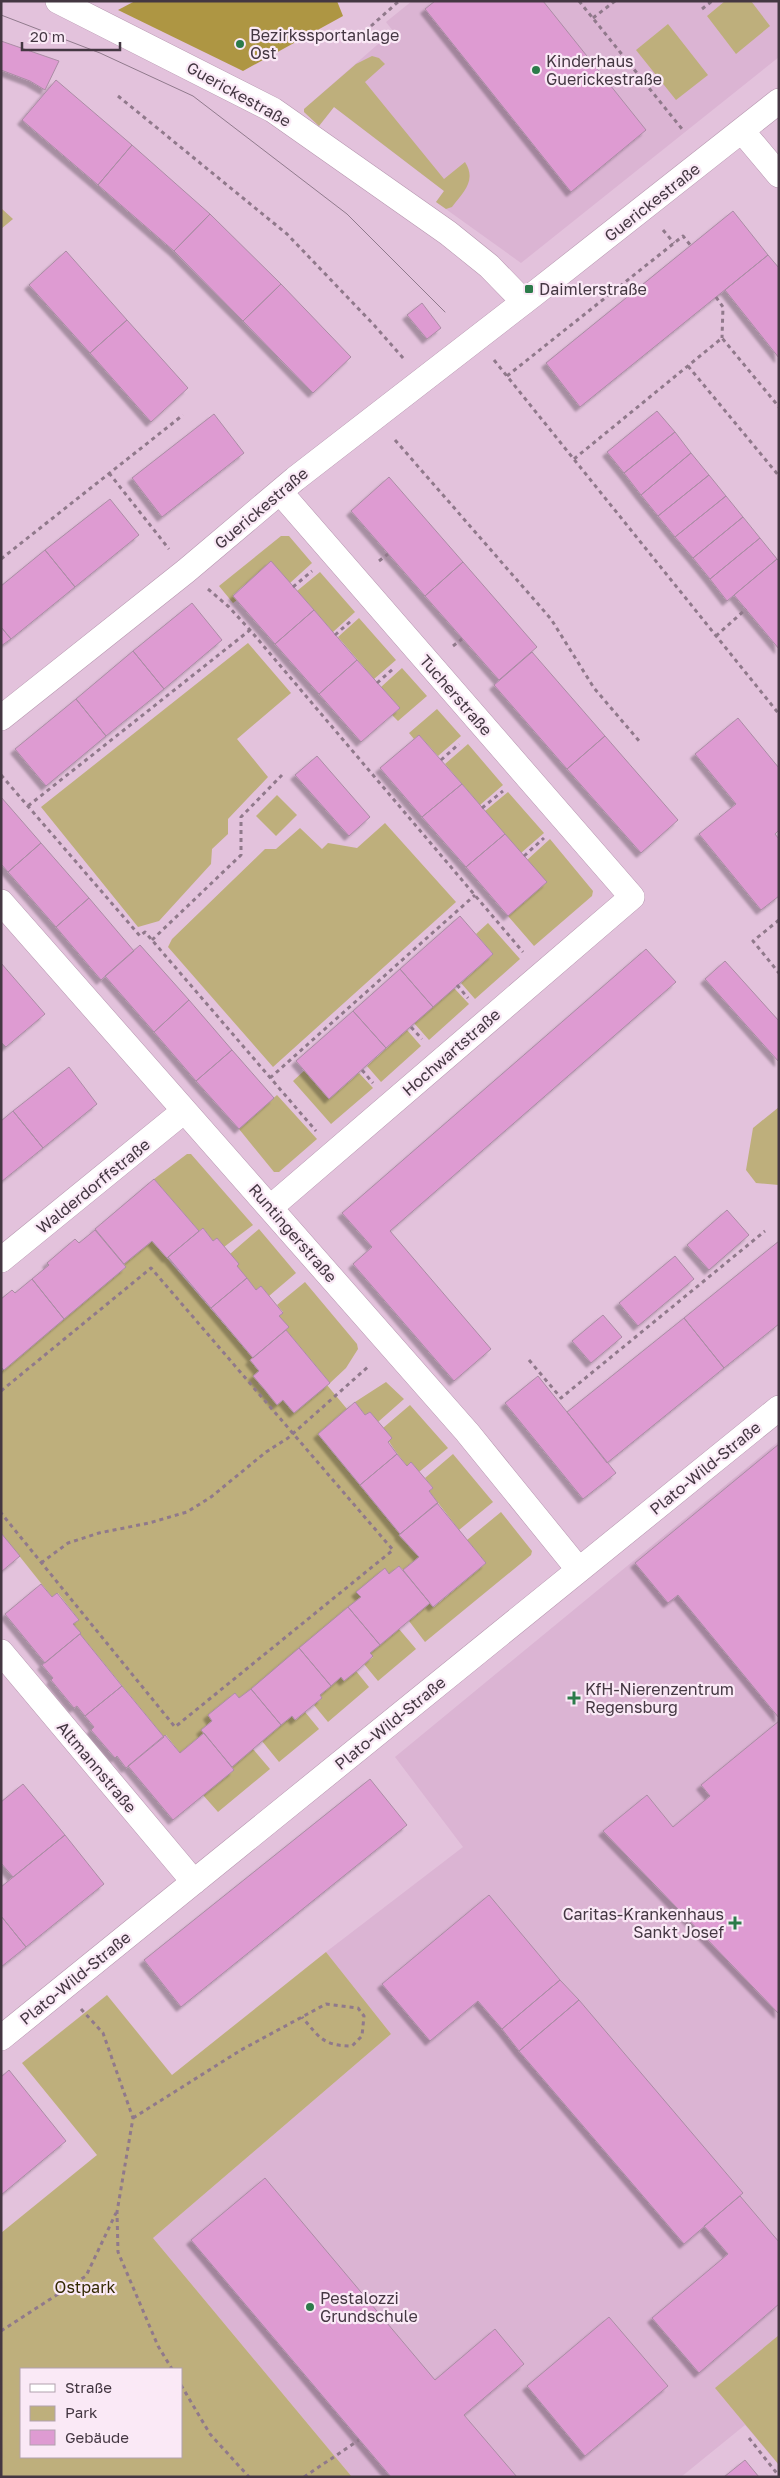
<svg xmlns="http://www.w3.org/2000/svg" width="780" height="2478" font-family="'Golos Text',sans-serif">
  <defs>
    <filter id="shadow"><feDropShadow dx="-4.5" dy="4.5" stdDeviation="1" flood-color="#0004"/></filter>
  </defs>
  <rect width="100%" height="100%" fill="#e3c2dc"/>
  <!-- built -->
  <path fill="#dbb4d3" d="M412,1H779V57L521,263L436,202L444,191L334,107L319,126L304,112V109L393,31L386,22Z
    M779,1441V2465L745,2425L681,2477H352L153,2238L391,2034L326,1952L463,1847L395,1757Z"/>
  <!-- green -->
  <path fill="#beaf7c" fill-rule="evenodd" d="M725,1H751L770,26L736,54L707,16Z
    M668,24L708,75L676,100L636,50Z
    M372,56L379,58L385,64L365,82L444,179L465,162C477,181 463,192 452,207L446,209L436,202L444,191L334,107L319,126L304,112V109L356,64Z
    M1,208L13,219L1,229Z
    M281,536H289L312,563L290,583L271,562L233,595L237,600L233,603L219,586Z
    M320,572L355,612L333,632L297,591Z
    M359,618L396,660L374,679L338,637Z
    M248,643L291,693L237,739L268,777L228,819V834L212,849L211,864L159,921L138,927L41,807Z
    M402,668L427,696L398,721L392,715L400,708L381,687Z
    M437,709L461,736L438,756L419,735L414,739L409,733Z
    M468,744L503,785L480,805L445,764Z
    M508,792L544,833L521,853L485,811Z
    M277,795L297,815L276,836L256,816Z
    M385,823L456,902L273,1067L168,947L172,939L265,849H276L300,828L322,849L328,843L357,848Z
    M550,839L593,891L592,896L534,946L508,916L546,882L527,860Z
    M488,923L520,959L475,999L461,983L493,954L476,934Z
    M454,988L469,1004L429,1040L414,1023Z
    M407,1030L421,1046L381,1082L367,1066Z
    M305,1070L329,1099L359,1073L373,1088L331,1124L293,1081Z
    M277,1095L317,1139L279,1172H274L239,1129Z
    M779,1107V1185L756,1183L746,1170L753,1128Z
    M187,1154H191L253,1225L224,1247L217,1238L213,1241L203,1228L199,1231L154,1179Z
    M259,1229L296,1273L269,1296L261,1286L256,1290L237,1266L239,1264L230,1254Z
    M152,1241L253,1358L250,1360L259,1371L277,1405L283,1400L294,1413L327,1385L347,1409L318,1434L419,1557L403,1570L399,1566L389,1574L385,1569L357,1593L361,1597L251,1689L239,1698L235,1693L208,1715L212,1721L201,1730L204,1733L180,1753L166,1735L164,1737L80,1634L73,1624L79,1620L58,1593L52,1597L1,1533V1372L126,1267L124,1264Z
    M305,1282L357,1344L358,1349L346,1368L330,1383L286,1330L279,1316L283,1312L277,1305Z
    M386,1382L404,1399L378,1422L370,1412L365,1415L355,1402Z
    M410,1405L448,1448L419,1472L412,1463L407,1466C397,1453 388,1443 383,1428Z
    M453,1454L493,1502L459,1530L429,1491L433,1488L425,1478Z
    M501,1512L532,1551L531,1555L425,1642L409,1621L430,1603L434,1607L486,1563L467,1540Z
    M399,1629L416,1649L378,1681L364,1664L373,1657L370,1653Z
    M356,1671L369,1687L328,1722L314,1705L322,1698L320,1695L341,1677Z
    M305,1712L319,1729L279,1762L262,1741L292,1716L296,1720Z
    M253,1749L270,1769L218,1812L203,1795L234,1770L232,1767Z
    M326,1952L391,2034L153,2238L352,2477H1V2233L97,2155L22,2063L107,1995L172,2075ZM21,2369H181V2457H21Z
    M779,2335V2465L715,2388Z"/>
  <!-- forest -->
  <path fill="#ae9643" d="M135,1H337L343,16L243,71L118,10Z"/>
  <!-- building -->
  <path fill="#de9bd2" stroke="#ab8ca5" filter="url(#shadow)" d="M435,1H543L646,130L571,192L425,9Z
    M1,41L59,61L45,90L30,81L1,70Z
    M56,80L132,145L98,185L22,120Z
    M132,145L210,214L174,251L98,185Z
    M733,211L768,255L580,407L546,363Z
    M210,214L281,284L243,321L174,251Z
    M66,251L127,320L90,353L29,285Z
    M768,255L779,268V358L725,290Z
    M281,284L351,357L313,393L243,321Z
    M422,303L441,328L427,339L407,315Z
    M127,320L188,388L151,422L90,353Z
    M657,411L675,432L624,473L607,452Z
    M214,414L244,453L162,517L132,478Z
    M675,432L691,453L641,495L624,473Z
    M691,453L709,475L658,516L641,495Z
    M709,475L726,496L675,537L658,516Z
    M389,477L463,562L425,596L351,511Z
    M726,496L743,517L693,558L675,537Z
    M110,499L139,535L75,587L45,550Z
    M743,517L760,538L710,579L693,558Z
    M760,538L777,559L727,601L710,579Z
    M45,550L75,587L11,639L1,627V586Z
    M777,559L779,561V649L734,595Z
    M271,561L314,610L275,644L233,596Z
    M463,562L537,647L499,680L425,596Z
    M192,603L222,640L164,689L133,651Z
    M314,610L357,660L319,694L275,644Z
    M1,627L11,639L1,646Z
    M133,651L164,689L106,736L76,699Z
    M532,652L605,736L567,769L494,685Z
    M357,660L400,708L361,742L319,694Z
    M76,699L106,736L46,786L15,749Z
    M738,718L779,768V830L775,834L779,839V896L761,910L699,834L736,804L695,754Z
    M419,735L462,784L422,817L380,768Z
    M605,736L678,820L641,853L567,769Z
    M317,756L370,817L349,836L295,775Z
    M462,784L505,834L466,867L422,817Z
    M1,797L41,843L8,872L1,864Z
    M505,834L547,882L508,916L466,867Z
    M41,843L89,898L56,927L8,872Z
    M89,898L134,951L101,980L56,927Z
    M460,916L493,954L433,1007L400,969Z
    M140,945L189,1000L154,1032L105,976Z
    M646,949L676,982L390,1231L491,1349L454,1381L353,1264L372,1247L342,1213Z
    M725,961L779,1021V1062L705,979Z
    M1,963L45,1014L6,1047L1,1042Z
    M400,969L433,1007L386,1048L353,1011Z
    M189,1000L232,1050L196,1081L154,1032Z
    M353,1011L386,1048L329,1099L296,1061Z
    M232,1050L274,1098L239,1129L196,1081Z
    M69,1067L97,1104L43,1148L13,1111Z
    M13,1111L43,1148L1,1182V1121Z
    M154,1179L199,1231L167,1258L152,1241L124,1264L95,1229Z
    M727,1210L749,1235L709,1270L687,1245Z
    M203,1228L213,1241L217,1238L239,1264L237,1266L247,1278L211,1308L168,1257Z
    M95,1230L126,1267L64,1319L32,1279L49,1265L47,1263L75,1239L79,1243Z
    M779,1241V1324L724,1368L684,1318Z
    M675,1256L694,1279L638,1326L619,1303Z
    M247,1278L256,1290L261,1286L283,1313L279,1316L289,1327L253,1358L211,1308Z
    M32,1279L64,1319L4,1370L1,1367V1299L12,1290L15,1293Z
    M603,1315L622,1337L591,1363L572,1341Z
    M684,1318L724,1368L607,1463L567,1412Z
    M286,1330L330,1383L294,1413L283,1400L277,1405L265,1390L253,1376L259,1371L250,1360Z
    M538,1376L616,1473L583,1499L505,1403Z
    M355,1402L365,1415L370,1412L392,1438L388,1442L397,1454L360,1485L318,1434Z
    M779,1444V1718L678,1595L668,1603L635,1563Z
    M397,1454L407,1466L411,1462L433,1488L429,1491L438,1503L400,1534L360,1485Z
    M437,1503L486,1563L433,1607L403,1570L419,1557L399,1535Z
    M1,1533L20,1556L1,1572Z
    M399,1566L430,1603L380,1645L348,1607L361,1597L356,1592L385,1568L389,1574Z
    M41,1584L52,1597L57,1593L79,1620L73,1624L81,1633L45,1663L5,1614Z
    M348,1607L380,1645L370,1653L373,1656L359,1669L344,1681L341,1677L331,1686L299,1648Z
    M80,1634L122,1686L85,1716L77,1706L74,1708L51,1680L53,1678L42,1665Z
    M299,1648L331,1686L320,1695L322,1698L295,1720L292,1716L281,1725L251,1689Z
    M122,1686L164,1737L126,1768L117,1756L115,1758L91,1730L94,1727L85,1716Z
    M251,1689L281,1725L232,1767L201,1730L212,1721L208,1715L235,1693L239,1698Z
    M779,1721V2014L603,1831L647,1795L673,1827L710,1796L701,1785Z
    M204,1733L234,1770L173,1820L128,1766L165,1735L180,1753Z
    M370,1779L407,1825L181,2007L144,1960Z
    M23,1784L65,1835L13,1877L1,1863V1802Z
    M65,1835L104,1884L26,1947L1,1916V1887Z
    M489,1895L560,1980L502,2029L478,2001L430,2041L382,1984Z
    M1,1916L26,1947L1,1967Z
    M560,1980L579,2000L519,2051L502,2029Z
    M579,2000L743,2193L684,2244L519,2051Z
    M9,2070L66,2141L1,2195V2077Z
    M265,2178L435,2380L495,2329L524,2364L464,2415L517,2477H391L191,2240Z
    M740,2196L779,2242V2304L699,2373L652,2318L728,2254L704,2226Z
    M609,2317L668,2386L585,2456L527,2386Z
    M745,2460L759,2477H724Z"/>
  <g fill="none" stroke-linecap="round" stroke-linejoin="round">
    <!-- street casing -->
    <g stroke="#b696af" stroke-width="26">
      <path id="street" d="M58,1L273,110L448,233L489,266L524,302
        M742,131L779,175
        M1,718L186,571L295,479L534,294L779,101
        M1,902L467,1432L579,1570
        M271,1207L632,897L280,492
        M1,1260L184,1111
        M1,1652L194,1882
        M1,2038L779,1408"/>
    </g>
    <!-- path -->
    <path stroke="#90798b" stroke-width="3" stroke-dasharray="4 4" stroke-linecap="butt" d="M579,1L682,129
      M702,9L712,1
      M593,18L615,1
      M371,26L399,1
      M118,96L287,234L374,325L404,359
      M663,230L674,243
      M716,297L723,307L722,338
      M494,360L779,714
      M688,366L779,476
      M507,376L683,236L691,246
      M395,440L551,619L594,688L640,742
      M574,459L722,338L779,407
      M109,473L169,549
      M1,559L183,415
      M379,561L388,554
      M293,587L312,571
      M208,589L229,607L250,630L523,952
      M335,635L352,620
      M716,636L746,609
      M453,646L462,639
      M377,683L394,668
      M441,760L459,744
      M1,775L140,936L145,932L316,1131
      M28,806L250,630
      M482,808L503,791
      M524,856L544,838
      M779,920L753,941L779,973
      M152,940L241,855V817L282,775
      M457,985L468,998
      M411,1027L422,1039
      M362,1070L373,1083
      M270,1078L475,895
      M529,1360L561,1398L765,1231
      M1,1391L151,1268L393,1550L175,1727L1,1513
      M41,1563L68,1543L99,1533L149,1523L187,1512L211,1497L266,1452L288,1438L370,1365
      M81,2009L103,2033L133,2118L117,2212L118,2252L158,2346L172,2369
      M133,2118L241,2050L326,2004L358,2008L364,2016L362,2036L352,2046C323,2046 319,2037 302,2017
      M1,2331L86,2276L116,2213
      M181,2385L210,2434L249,2477
      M749,2438L779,2476
      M304,2477L359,2440"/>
    <!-- street -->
    <use href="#street" stroke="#fff" stroke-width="25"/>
    <!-- tram -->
    <path stroke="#907a8c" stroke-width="1" d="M1,15L100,53L193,96L347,214L445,312"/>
  </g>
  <!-- markers -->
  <g fill="#2c7b4a" stroke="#fae9f6" stroke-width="2">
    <circle cx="240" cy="44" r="5"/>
    <circle cx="536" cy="70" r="5"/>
    <rect x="524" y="284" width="10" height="10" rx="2.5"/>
    <path d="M571.5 1690.5h5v5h5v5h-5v5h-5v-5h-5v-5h5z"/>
    <path d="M732.5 1915.5h5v5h5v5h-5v5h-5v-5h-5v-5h5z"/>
    <circle cx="310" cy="2307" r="5"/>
  </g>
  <g text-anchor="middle" stroke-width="4.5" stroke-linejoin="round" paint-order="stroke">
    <!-- poi labels -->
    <g font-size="16" fill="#443742" stroke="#fae9f6" text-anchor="start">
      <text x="250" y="41">Bezirkssportanlage<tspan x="250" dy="18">Ost</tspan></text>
      <text x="546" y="67">Kinderhaus<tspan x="546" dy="18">Guerickestraße</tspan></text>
      <text x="539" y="295">Daimlerstraße</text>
      <text x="585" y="1695">KfH-Nierenzentrum<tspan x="585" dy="18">Regensburg</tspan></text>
      <text x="724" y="1920" text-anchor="end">Caritas-Krankenhaus<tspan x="724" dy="18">Sankt Josef</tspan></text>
      <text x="320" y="2304">Pestalozzi<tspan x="320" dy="18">Grundschule</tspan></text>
    </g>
    <!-- street labels -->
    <g font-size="16" fill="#443742" stroke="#fae9f6">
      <text transform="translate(239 94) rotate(29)" y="6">Guerickestraße</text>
      <text transform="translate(652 202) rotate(-38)" y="6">Guerickestraße</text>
      <text transform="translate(261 508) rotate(-40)" y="6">Guerickestraße</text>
      <text transform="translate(456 695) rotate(49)" y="6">Tucherstraße</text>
      <text transform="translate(451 1052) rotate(-41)" y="6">Hochwartstraße</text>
      <text transform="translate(93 1186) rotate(-39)" y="6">Walderdorffstraße</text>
      <text transform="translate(293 1233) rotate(49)" y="6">Runtingerstraße</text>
      <text transform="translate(705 1468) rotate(-39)" y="6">Plato-Wild-Straße</text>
      <text transform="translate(390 1723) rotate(-39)" y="6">Plato-Wild-Straße</text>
      <text transform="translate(97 1767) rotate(50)" y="6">Altmannstraße</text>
      <text transform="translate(75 1978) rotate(-39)" y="6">Plato-Wild-Straße</text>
    </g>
    <!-- park labels -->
    <g font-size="16" fill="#342a04" stroke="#fae9f6">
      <text x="85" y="2293">Ostpark</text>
    </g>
  </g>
  <!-- border -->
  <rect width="780" height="2478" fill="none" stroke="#443742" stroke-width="5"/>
  <!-- legend -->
  <rect x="20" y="2368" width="162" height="90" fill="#fae9f6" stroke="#b1a2ae"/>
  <rect x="30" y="2384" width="25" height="8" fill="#ffffff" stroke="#b1a2ae"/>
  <text x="65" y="2393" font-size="15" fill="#443742">Straße</text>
  <rect x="30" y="2406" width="25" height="15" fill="#beaf7c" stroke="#b1a2ae"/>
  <text x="65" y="2418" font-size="15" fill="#443742">Park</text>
  <rect x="30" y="2430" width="25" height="15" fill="#de9bd2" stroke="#b1a2ae"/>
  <text x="65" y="2443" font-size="15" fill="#443742">Gebäude</text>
  <!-- scale -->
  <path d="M22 42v8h98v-8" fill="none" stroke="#443742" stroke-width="2.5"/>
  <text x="30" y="42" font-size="15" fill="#443742" stroke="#fae9f6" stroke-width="4" paint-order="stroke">20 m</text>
</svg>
